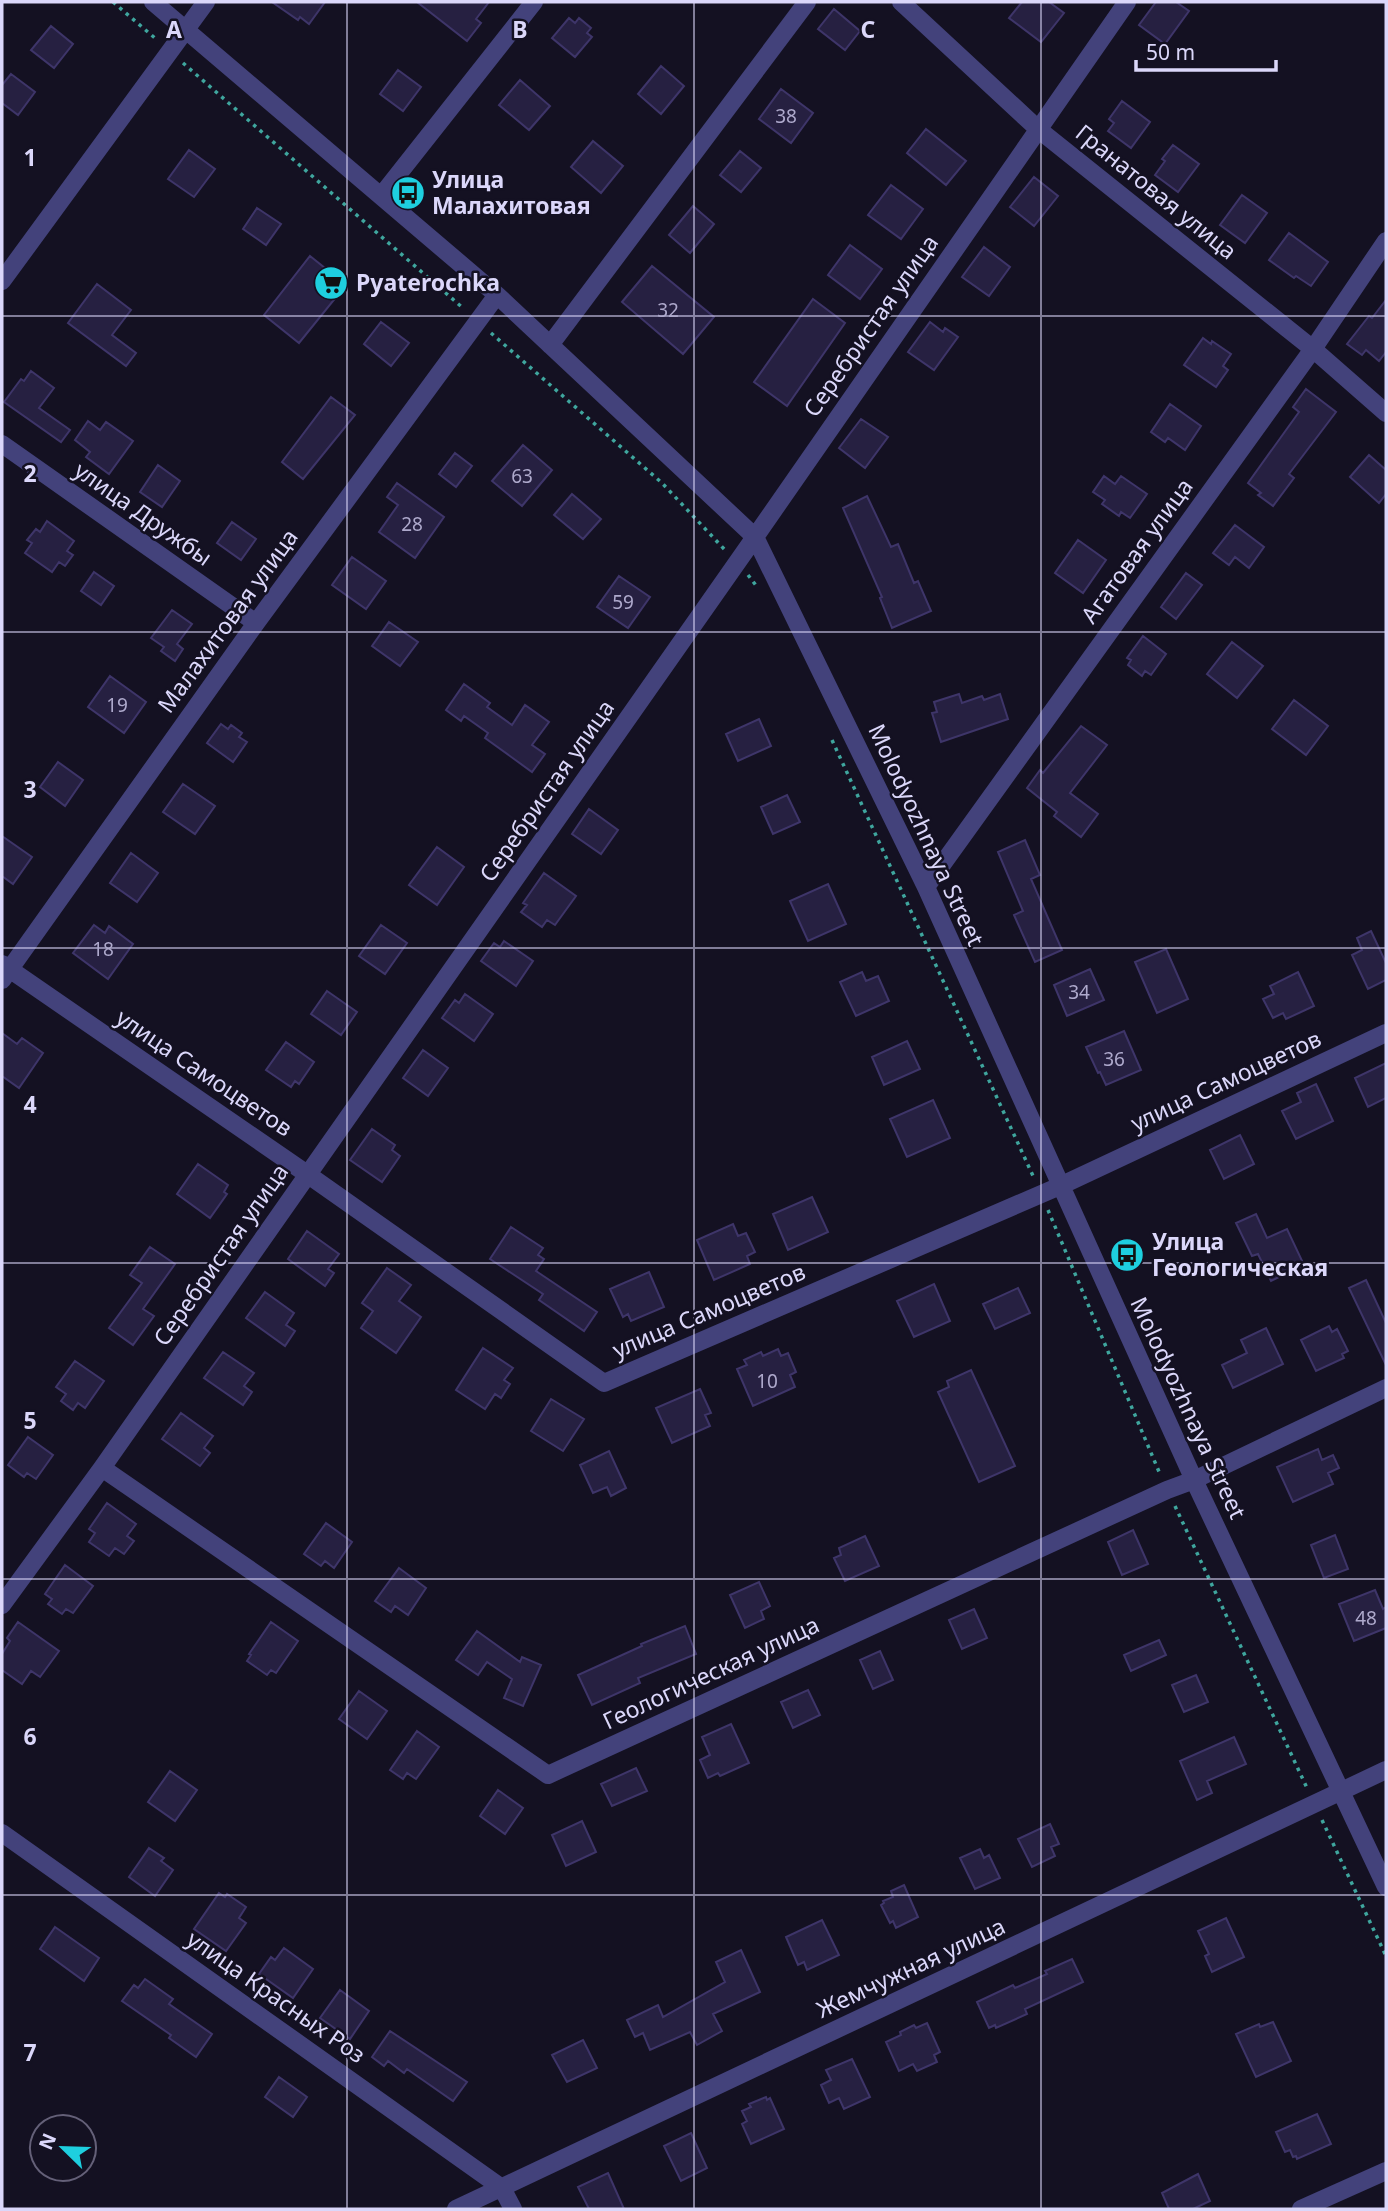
<svg xmlns="http://www.w3.org/2000/svg" width="1388" height="2211" font-family="'Noto Sans',sans-serif">
  <rect width="100%" height="100%" fill="#141122"/>
  <!-- building -->
  <path fill="#262041" stroke="#3e3569" stroke-width="2" d="M272,2H325L309,24L300,17L298,20Z
    M417,2H489L476,19L481,23L467,41Z
    M1022,2H1049L1064,13L1041,42L1009,18Z
    M1156,2H1176L1189,11L1165,44L1139,25Z
    M834,9L860,31L845,50L818,29Z
    M569,18L575,23L579,18L591,28L587,33L592,37L575,57L552,38Z
    M51,26L73,44L54,68L31,50Z
    M661,66L684,86L661,114L638,94Z
    M398,70L421,87L403,111L380,94Z
    M11,74L35,92L18,115L2,103V85Z
    M520,80L550,106L529,130L499,105Z
    M781,89L813,113L791,143L759,119Z
    M1122,101L1150,122L1131,148L1108,131L1114,123L1109,119Z
    M926,129L966,161L946,185L907,153Z
    M593,141L623,166L601,193L571,167Z
    M1173,145L1199,164L1178,192L1155,175L1165,161L1162,159Z
    M189,150L215,169L194,197L168,179Z
    M740,151L761,168L741,192L720,175Z
    M1034,177L1058,196L1034,226L1010,207Z
    M891,185L923,209L901,239L868,215Z
    M1242,195L1267,213L1245,243L1220,225Z
    M693,206L714,224L690,253L669,235Z
    M257,208L281,224L266,245L243,229Z
    M1289,233L1328,262L1311,286L1296,276L1294,278L1269,260Z
    M850,245L882,269L860,299L828,275Z
    M984,247L1010,267L989,296L962,277Z
    M310,256L346,285L299,343L264,315Z
    M652,266L714,317L683,354L622,302Z
    M97,284L131,310L112,335L136,353L126,366L68,323Z
    M813,299L845,323L787,406L754,382Z
    M1386,300V352L1379,361L1366,350L1362,355L1347,344L1369,316L1372,318Z
    M381,322L409,343L391,366L364,344Z
    M930,322L943,332L945,328L958,337L934,370L908,352Z
    M1203,338L1211,344L1212,341L1231,354L1223,366L1228,370L1216,387L1184,365Z
    M31,371L54,388L39,408L70,430L61,442L4,402L21,379L24,381Z
    M1306,389L1336,412L1289,474L1294,478L1273,506L1258,495L1261,493L1248,483L1299,412L1293,407Z
    M331,397L355,415L303,479L282,462Z
    M1170,404L1201,426L1185,450L1168,438L1165,442L1151,432Z
    M861,419L888,437L865,468L839,448Z
    M88,421L100,430L106,422L133,441L109,474L86,457L90,452L75,440Z
    M523,445L552,470L522,506L492,481Z
    M455,453L472,466L456,487L439,474Z
    M1369,455L1386,470V494L1379,503L1350,477Z
    M158,465L180,481L162,507L140,492Z
    M1104,476L1115,484L1121,476L1147,494L1130,518L1121,512L1119,516L1102,504L1105,500L1093,492Z
    M397,483L444,517L415,558L379,532L398,505L387,497Z
    M572,494L601,519L583,539L554,515Z
    M867,496L891,547L898,544L914,583L918,581L931,611L892,628L880,598L882,597L843,508Z
    M47,521L74,541L67,551L73,555L65,566L59,562L52,572L25,553L32,543L27,540L36,529L40,532Z
    M232,522L256,539L241,560L217,543Z
    M1235,525L1264,547L1249,568L1235,557L1229,565L1213,553Z
    M1078,540L1106,560L1083,593L1055,573Z
    M352,557L386,581L366,609L332,585Z
    M94,572L114,586L101,605L81,591Z
    M1186,573L1202,585L1176,619L1161,607Z
    M619,576L650,597L628,628L597,607Z
    M172,610L192,624L177,644L183,649L175,661L161,651L164,647L151,638Z
    M389,622L418,642L400,666L372,646Z
    M1143,636L1166,654L1151,675L1145,671L1142,676L1128,665L1131,660L1127,658Z
    M1232,642L1263,666L1237,698L1207,674Z
    M110,676L146,702L124,733L88,707Z
    M464,684L490,703L487,707L512,725L525,705L549,722L532,745L545,754L532,772L485,738L488,733L464,716L461,721L446,710Z
    M959,694L962,703L982,696L984,700L1000,694L1008,719L941,742L932,713L937,712L934,702Z
    M1294,700L1328,726L1306,755L1272,729Z
    M759,719L771,746L738,761L726,734Z
    M221,724L228,729L231,725L242,733L239,737L247,742L233,762L207,743Z
    M1081,726L1107,745L1070,793L1098,814L1081,837L1054,816L1057,812L1027,788L1040,770L1043,773Z
    M58,762L83,780L65,806L40,787Z
    M183,784L215,806L195,834L163,812Z
    M787,795L800,822L773,834L761,807Z
    M589,809L618,830L601,854L572,834Z
    M2,836L32,857L13,884L2,876Z
    M1025,840L1040,875L1031,879L1062,950L1035,962L1014,915L1023,911L998,852Z
    M437,847L464,867L437,905L409,885Z
    M131,853L158,873L137,902L110,883Z
    M544,873L576,896L555,925L547,920L542,927L521,912L527,905L523,903Z
    M828,884L846,924L808,941L790,901Z
    M94,925L105,933L109,926L133,944L108,979L73,953Z
    M381,925L407,943L385,974L359,956Z
    M1371,931L1386,963V980L1368,989L1352,955L1362,950L1357,938Z
    M504,941L533,961L516,986L481,961L494,943L500,947Z
    M1166,949L1188,999L1157,1013L1135,962Z
    M1090,969L1104,1000L1067,1016L1054,985Z
    M862,972L866,981L878,976L889,1001L856,1016L840,982Z
    M1298,972L1314,1006L1286,1019L1283,1013L1273,1018L1263,999L1274,994L1270,986Z
    M327,991L357,1012L341,1035L311,1014Z
    M465,994L493,1014L474,1041L442,1018L455,1000L459,1003Z
    M1124,1031L1141,1070L1106,1085L1100,1072L1098,1073L1086,1047Z
    M2,1033L17,1044L22,1038L43,1053L19,1088L2,1076Z
    M907,1041L920,1069L884,1085L872,1057Z
    M286,1042L314,1062L299,1084L295,1081L291,1087L266,1070Z
    M423,1050L448,1068L428,1096L403,1078Z
    M1386,1063V1098L1368,1107L1355,1078Z
    M1316,1084L1333,1121L1296,1139L1282,1111L1301,1102L1297,1093Z
    M933,1100L950,1138L907,1157L890,1119Z
    M372,1129L395,1145L392,1150L400,1156L382,1182L350,1160Z
    M1240,1135L1254,1164L1224,1179L1210,1150Z
    M198,1164L228,1185L224,1192L227,1194L210,1218L177,1194Z
    M812,1197L828,1232L788,1250L773,1214Z
    M1256,1214L1267,1238L1287,1229L1304,1265L1271,1281L1258,1254L1252,1256L1236,1223Z
    M733,1224L738,1236L746,1233L755,1252L747,1256L750,1264L714,1280L697,1240Z
    M511,1227L543,1248L538,1255L544,1259L536,1271L597,1312L584,1331L539,1300L543,1294L490,1259Z
    M307,1231L339,1254L328,1269L334,1273L325,1286L288,1259Z
    M150,1247L175,1264L143,1309L154,1316L133,1345L109,1328L142,1283L130,1275Z
    M387,1268L411,1285L399,1301L421,1317L396,1353L361,1328L373,1311L362,1303Z
    M649,1272L664,1307L631,1321L628,1314L623,1317L610,1289Z
    M1366,1280L1386,1323V1365L1349,1288Z
    M934,1284L950,1321L914,1337L897,1301Z
    M1018,1288L1030,1313L995,1329L983,1304Z
    M265,1292L294,1313L286,1325L295,1331L285,1346L246,1318Z
    M1329,1326L1332,1332L1337,1329L1348,1351L1342,1354L1344,1358L1316,1371L1301,1340Z
    M1266,1328L1283,1364L1233,1388L1222,1365L1247,1353L1241,1340Z
    M483,1348L513,1368L504,1380L510,1384L501,1398L495,1394L485,1409L456,1390Z
    M778,1349L781,1356L788,1353L796,1372L790,1375L795,1387L753,1406L737,1369L747,1365L744,1360L761,1352L763,1356Z
    M223,1352L254,1373L244,1386L252,1392L243,1405L204,1378Z
    M75,1361L104,1381L85,1408L78,1403L73,1410L61,1401L66,1394L56,1387Z
    M971,1370L1015,1466L979,1482L938,1392L949,1387L947,1381Z
    M700,1389L711,1413L705,1415L710,1426L672,1443L656,1408Z
    M551,1399L584,1419L563,1451L531,1431Z
    M181,1413L213,1436L204,1448L210,1453L200,1466L162,1439Z
    M28,1437L53,1455L36,1479L27,1473L24,1477L8,1465Z
    M1318,1449L1322,1460L1333,1455L1339,1468L1328,1473L1333,1484L1293,1502L1277,1467Z
    M609,1451L626,1488L611,1496L607,1487L593,1493L580,1465Z
    M107,1503L136,1524L127,1536L134,1541L124,1554L115,1548L109,1556L89,1542L95,1533L89,1529Z
    M326,1523L352,1542L334,1568L325,1561L321,1566L304,1554Z
    M1133,1530L1148,1564L1122,1575L1108,1542Z
    M1335,1535L1348,1569L1324,1578L1311,1545Z
    M865,1536L879,1566L845,1581L834,1558L841,1555L839,1548Z
    M65,1565L93,1586L73,1613L66,1609L62,1614L48,1604L52,1599L45,1594Z
    M399,1568L426,1588L408,1615L395,1606L391,1612L375,1601Z
    M759,1582L770,1606L761,1611L764,1619L745,1628L730,1595Z
    M1375,1590L1383,1609L1386,1607V1628L1354,1641L1339,1604Z
    M974,1609L987,1638L962,1649L949,1620Z
    M18,1622L59,1651L40,1677L31,1671L22,1684L2,1670V1654L10,1641L7,1638Z
    M271,1622L298,1641L276,1673L271,1670L267,1675L247,1661L251,1655L249,1654Z
    M685,1626L696,1654L638,1678L640,1683L592,1705L578,1675L642,1646L641,1644Z
    M477,1631L520,1662L522,1657L541,1665L523,1706L504,1698L512,1679L487,1662L478,1675L456,1660Z
    M1159,1640L1166,1655L1131,1671L1124,1655Z
    M880,1651L893,1680L873,1689L860,1660Z
    M1196,1675L1208,1702L1184,1712L1172,1685Z
    M808,1690L820,1715L793,1728L781,1702Z
    M359,1691L387,1711L367,1739L339,1719Z
    M731,1724L749,1763L720,1776L718,1773L708,1778L700,1760L710,1755L702,1737Z
    M417,1731L439,1747L416,1779L407,1773L403,1779L390,1770Z
    M1234,1737L1246,1764L1207,1781L1212,1793L1197,1800L1180,1761Z
    M636,1768L647,1791L612,1806L601,1784Z
    M170,1771L197,1790L175,1821L148,1802Z
    M498,1790L523,1808L505,1834L480,1816Z
    M582,1821L596,1852L566,1866L552,1835Z
    M1050,1824L1059,1844L1051,1847L1055,1856L1032,1867L1018,1839Z
    M149,1848L164,1858L161,1861L173,1870L155,1896L129,1877Z
    M980,1849L984,1858L989,1855L1000,1878L975,1889L960,1858Z
    M904,1885L918,1917L896,1928L893,1921L890,1923L881,1905L884,1903L883,1901L893,1897L891,1891Z
    M219,1893L225,1897L227,1894L246,1907L239,1918L246,1923L226,1951L194,1929Z
    M1226,1918L1244,1957L1212,1972L1205,1956L1209,1954L1198,1931Z
    M822,1920L839,1955L807,1970L804,1962L798,1965L786,1937Z
    M55,1927L99,1958L84,1981L40,1949Z
    M284,1948L313,1969L293,1998L259,1974L271,1957L275,1960Z
    M741,1950L760,1992L713,2014L722,2031L697,2045L690,2032L650,2050L643,2033L635,2037L627,2020L658,2005L663,2017L725,1982L716,1962Z
    M1072,1959L1083,1982L1025,2009L1027,2014L996,2028L995,2025L989,2028L977,2002L1013,1985L1015,1988L1047,1974L1045,1971Z
    M145,1979L173,1999L169,2004L212,2034L196,2057L169,2038L171,2035L122,2001L134,1985L138,1988Z
    M340,1990L369,2011L350,2039L320,2018Z
    M1273,2022L1291,2061L1256,2077L1236,2034L1259,2024L1260,2027Z
    M927,2023L940,2052L934,2055L937,2062L917,2071L913,2064L899,2071L886,2042L901,2035L900,2032L914,2025L916,2028Z
    M390,2031L467,2082L453,2101L407,2069L404,2073L388,2061L384,2066L372,2057Z
    M583,2040L597,2068L567,2082L552,2055Z
    M852,2059L870,2097L844,2109L839,2098L829,2103L821,2085L831,2080L826,2070Z
    M279,2077L307,2097L293,2117L265,2097Z
    M766,2097L767,2100L770,2098L784,2129L751,2144L742,2124L747,2121L742,2111L751,2107L749,2104Z
    M1317,2114L1331,2144L1297,2159L1296,2156L1293,2157L1290,2150L1285,2152L1276,2132Z
    M691,2133L707,2168L681,2181L664,2146Z
    M608,2173L624,2209H589L578,2187Z
    M1198,2174L1210,2201L1193,2209H1169L1162,2193Z"/>
  <g fill="none" stroke-linecap="round" stroke-linejoin="round">
    <!-- path -->
    <path stroke="#3fa69e" stroke-width="3.5" stroke-dasharray="3.5 5" stroke-linecap="butt" d="M113,2L156,39
      M183,63L464,309
      M491,333L662,483L726,551
      M748,575L758,588
      M832,740L1034,1178
      M1048,1210L1160,1474
      M1175,1506L1307,1788
      M1322,1820L1386,1956"/>
    <!-- minor -->
    <path stroke="#43427b" stroke-width="18" d="M153,2L497,295L755,537L926,887L1194,1480L1386,1887
      M901,2L1038,129L1313,349L1386,413
      M381,196L534,2
      M2,281L206,2
      M550,345L807,2
      M2,444L256,623
      M926,887L1313,349L1386,241
      M2,964L307,1174L604,1383L1060,1186L1386,1033
      M2,980L256,623L497,295
      M102,1468L548,1775L1167,1490L1194,1480L1386,1388
      M2,1605L102,1468L755,537L1127,2
      M2,1833L502,2188L513,2209
      M456,2209L1386,1770
      M1301,2209L1386,2171"/>
  </g>
  <!-- grid -->
  <path fill="none" stroke="#dbd7fa" stroke-width="2" stroke-opacity="0.55" d="M347,2V2209M694,2V2209M1041,2V2209M2,316H1386M2,632H1386M2,948H1386M2,1263H1386M2,1579H1386M2,1895H1386"/>
  <!-- icons -->
  <defs>
    <g id="bus-disc" transform="scale(1.75)"><circle r="9.5" fill="#1ecfdf" stroke="#141122"/><path d="M-5-6H5V4H4V6H2V4H-2V6H-4V4H-5ZM-3.5-4V0h7V-4ZM-3.5 1.2v1.5H-2V1.2ZM2 1.2v1.5H3.5V1.2Z" fill="#111"/></g>
    <g id="supermarket-disc" transform="scale(1.75)"><circle r="9.5" fill="#1ecfdf" stroke="#141122"/><path d="M-6-5.5h2.5l.6 2H6L4.5 2H-2.5L-4.4-4H-6ZM-1.5 3.2a1.3 1.3 0 1 0 .1 0ZM3 3.2a1.3 1.3 0 1 0 .1 0Z" fill="#111"/></g>
  </defs>
  <g fill-rule="evenodd">
    <use href="#bus-disc" x="408" y="193"/>
    <use href="#supermarket-disc" x="331" y="283"/>
    <use href="#bus-disc" x="1127" y="1255"/>
  </g>
  <g text-anchor="middle" stroke-width="5" stroke-linejoin="round" paint-order="stroke">
    <!-- number labels -->
    <g font-size="19" fill="#aea9cc">
      <text x="786" y="123">38</text>
      <text x="668" y="317">32</text>
      <text x="522" y="483">63</text>
      <text x="412" y="531">28</text>
      <text x="623" y="609">59</text>
      <text x="117" y="712">19</text>
      <text x="103" y="956">18</text>
      <text x="1079" y="999">34</text>
      <text x="1114" y="1066">36</text>
      <text x="767" y="1388">10</text>
      <text x="1366" y="1625">48</text>
    </g>
    <!-- poi labels -->
    <g font-size="23" font-weight="bold" fill="#dbd7fa" stroke="#141122" text-anchor="start">
      <text x="432" y="188">Улица<tspan x="432" dy="26">Малахитовая</tspan></text>
      <text x="356" y="291">Pyaterochka</text>
      <text x="1152" y="1250">Улица<tspan x="1152" dy="26">Геологическая</tspan></text>
    </g>
    <!-- street labels -->
    <g font-size="23" fill="#dbd7fa" stroke="#141122">
      <text transform="translate(1156 192) rotate(39)" y="8">Гранатовая улица</text>
      <text transform="translate(871 326) rotate(-55)" y="8">Серебристая улица</text>
      <text transform="translate(143 514) rotate(35)" y="8">улица Дружбы</text>
      <text transform="translate(1137 551) rotate(-54)" y="8">Агатовая улица</text>
      <text transform="translate(228 621) rotate(-54)" y="8">Малахитовая улица</text>
      <text transform="translate(547 791) rotate(-55)" y="8">Серебристая улица</text>
      <text transform="translate(926 835) rotate(65)" y="8">Molodyozhnaya Street</text>
      <text transform="translate(204 1073) rotate(34)" y="8">улица Самоцветов</text>
      <text transform="translate(1226 1081) rotate(-25)" y="8">улица Самоцветов</text>
      <text transform="translate(221 1255) rotate(-55)" y="8">Серебристая улица</text>
      <text transform="translate(709 1311) rotate(-23)" y="8">улица Самоцветов</text>
      <text transform="translate(1188 1408) rotate(65)" y="8">Molodyozhnaya Street</text>
      <text transform="translate(711 1673) rotate(-25)" y="8">Геологическая улица</text>
      <text transform="translate(911 1968) rotate(-25)" y="8">Жемчужная улица</text>
      <text transform="translate(276 1997) rotate(35)" y="8">улица Красных Роз</text>
    </g>
  </g>
  <g font-size="23" text-anchor="middle" font-weight="bold" fill="#dbd7fa" stroke="#141122" stroke-width="5" stroke-linejoin="round" paint-order="stroke">
    <text x="174" y="38">A</text>
    <text x="520" y="38">B</text>
    <text x="868" y="38">C</text>
    <text x="30" y="166">1</text>
    <text x="30" y="482">2</text>
    <text x="30" y="798">3</text>
    <text x="30" y="1113">4</text>
    <text x="30" y="1429">5</text>
    <text x="30" y="1745">6</text>
    <text x="30" y="2061">7</text>
  </g>
  <!-- border -->
  <rect width="1388" height="2211" fill="none" stroke="#dbd7fa" stroke-width="7"/>
  <!-- north arrow -->
  <g transform="translate(63 2148) rotate(293)"><circle r="33" fill="#141122" stroke="#646078" stroke-width="2"/>
  <path d="M0-5L12 26L0 18L-12 26Z" fill="#1ecfdf"/>
  <text y="-10" font-size="19" font-weight="bold" text-anchor="middle" fill="#dbd7fa">N</text>
  </g>
  <!-- scale -->
  <path d="M1136 60v10h140v-10" fill="none" stroke="#dbd7fa" stroke-width="3.5"/>
  <text x="1146" y="60" font-size="21" fill="#dbd7fa" stroke="#141122" stroke-width="5" paint-order="stroke">50 m</text>
</svg>
